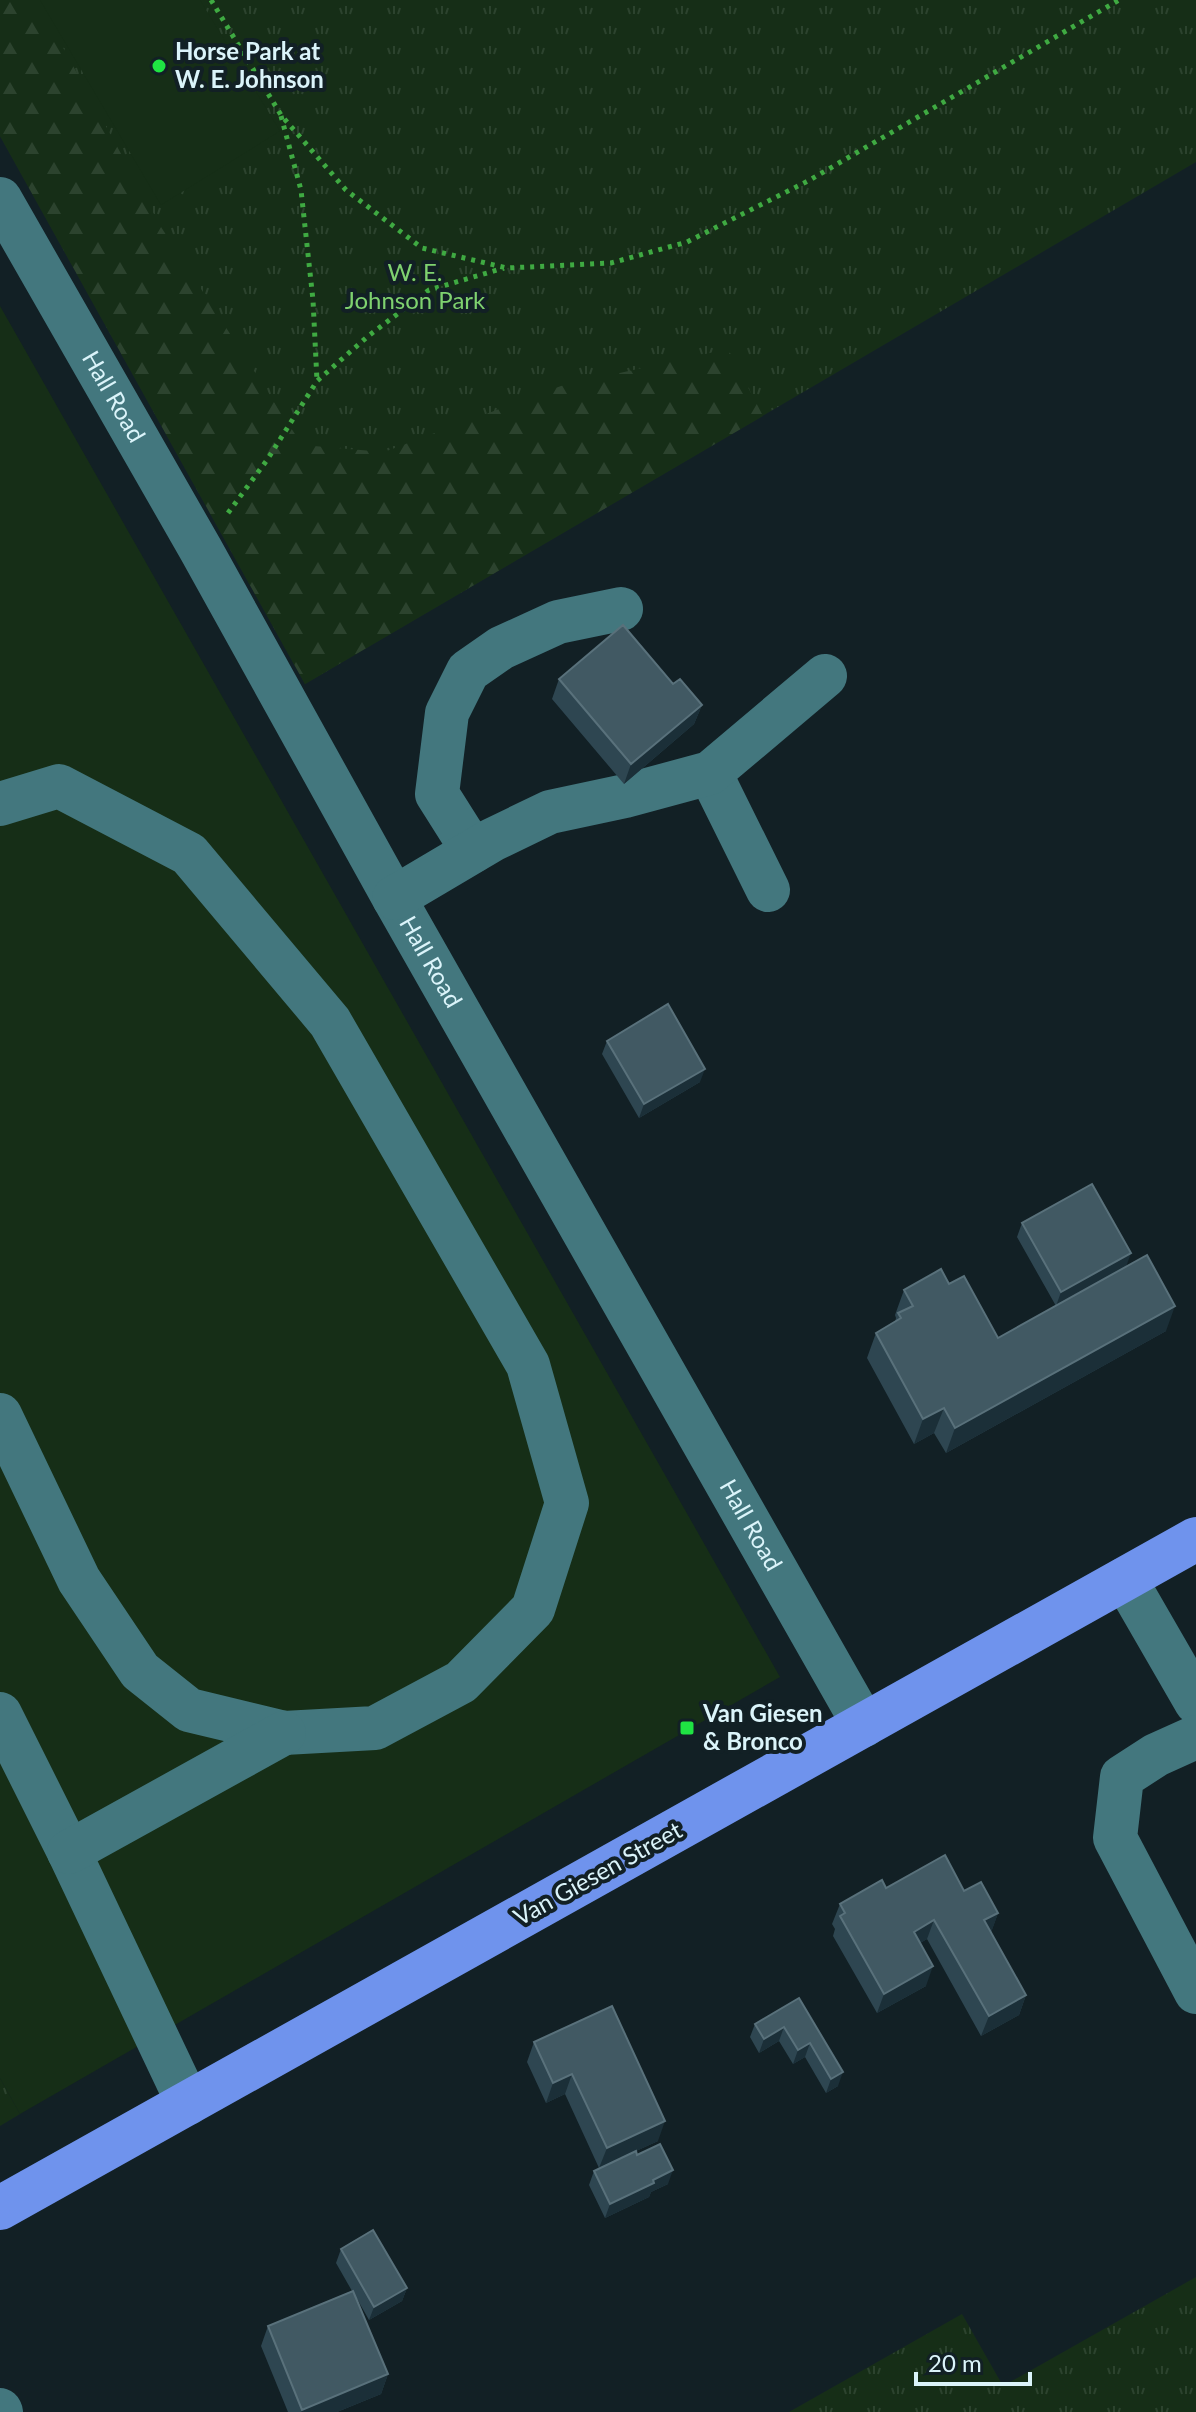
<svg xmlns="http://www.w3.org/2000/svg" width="1196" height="2412" font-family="Lato,sans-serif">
  <defs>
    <pattern id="grass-tufts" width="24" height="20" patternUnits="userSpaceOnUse" patternTransform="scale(2)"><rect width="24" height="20" fill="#162e17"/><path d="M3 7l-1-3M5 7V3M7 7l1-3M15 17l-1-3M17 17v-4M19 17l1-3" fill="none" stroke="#2c432e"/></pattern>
    <pattern id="forest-firs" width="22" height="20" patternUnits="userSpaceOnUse" patternTransform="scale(2)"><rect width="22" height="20" fill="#162e17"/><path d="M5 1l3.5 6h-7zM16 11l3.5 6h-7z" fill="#2c432e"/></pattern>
  </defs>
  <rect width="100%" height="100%" fill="#122025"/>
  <!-- grass -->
  <path fill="url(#grass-tufts)" d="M0,0H1196V162L305,684L0,136Z
    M0,2078L20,2114L0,2126Z
    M1196,2277V2412H789L962,2314L1003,2386Z"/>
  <!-- forest -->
  <path fill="url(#forest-firs)" d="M0,0H37L161,227L302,445L384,452L561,386L728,349L763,416L305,684L0,136Z"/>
  <!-- garden -->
  <path fill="#162e17" d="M40,0H200L280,131L161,205Z
    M0,306L780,1677L20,2114L0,2078Z"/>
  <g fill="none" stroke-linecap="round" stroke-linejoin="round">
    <!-- path -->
    <path stroke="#3faa42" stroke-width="5" stroke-dasharray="4 6" stroke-linecap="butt" d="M211,0L281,115L346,190L422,248L507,268L611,263L687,242L808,181L1119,0
      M281,116L301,190L313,300L317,381
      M228,513L267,460L317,381L367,337L429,290L504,268"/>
    <!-- minor -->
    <g stroke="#43777e" stroke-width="44">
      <path id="s1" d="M0,199L201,550L394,898L864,1725"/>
      <path d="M710,773L768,890"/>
      <path d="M0,804L59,786L189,854L330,1022L528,1365L567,1503L533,1609L461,1682L375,1728L284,1733L189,1710L140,1671L79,1580L0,1415"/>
      <path d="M473,851L437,794L447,713L468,671L501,648L558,622L621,609"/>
      <path d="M394,898L492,840L550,812L625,796L710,773L825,676"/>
      <path d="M1125,1579L1196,1702"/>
      <path d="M0,1714L69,1852L188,2103"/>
      <path d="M1196,1737L1156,1755L1122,1777L1115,1838L1196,1992"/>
      <path d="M69,1852L284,1733"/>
      <path d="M0,2410L1,2412"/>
    </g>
    <!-- major -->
    <path stroke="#6f93ed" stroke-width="44" d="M0,2208L1196,1539"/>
  </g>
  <!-- wall -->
  <path fill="#2e4651" d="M559,679L673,684L702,705L694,724L624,784L552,699Z
    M607,1041L700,1082L639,1118L602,1054Z
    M1022,1223L1126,1267L1166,1331L946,1453L934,1433L914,1444L867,1358L876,1333L895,1322L896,1318L895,1315L904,1290L949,1284L998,1338L1056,1306L1017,1237Z
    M886,1888L964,1891L998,1913L991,1932L1026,1995L1019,2015L981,2036L927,1939L920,1943L926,1986L877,2013L833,1936L835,1929L832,1924L840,1904Z
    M799,1998L838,2086L826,2093L805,2057L793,2064L779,2041L759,2053L750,2037L755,2024Z
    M534,2042L658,2141L636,2151L637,2155L668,2184L651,2192L649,2197L605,2218L589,2185L594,2171L599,2168L565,2094L546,2103L527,2062Z
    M341,2249L407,2288L402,2301L369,2320L356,2297L388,2374L381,2394L337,2412H288L261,2346L268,2326L352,2291L336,2263Z"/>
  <!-- shaded-wall -->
  <path fill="#1b2f38" d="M702,705L694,724L624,784L631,764Z
    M705,1069L700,1082L639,1118L644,1104Z
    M1131,1253L1126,1267L1056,1306L1061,1292Z
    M1175,1306L1166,1331L946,1453L955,1428Z
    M944,1408L934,1433L914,1444L923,1419Z
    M998,1913L991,1933L984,1920Z
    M934,1920L927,1939L906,1951L914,1932Z
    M933,1966L926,1986L877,2013L884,1994Z
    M1026,1995L1019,2015L981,2036L989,2016Z
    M784,2027L779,2041L759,2053L764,2039Z
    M810,2043L805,2057L793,2064L798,2050Z
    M843,2072L838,2086L826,2093L831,2079Z
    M572,2074L565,2094L546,2103L553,2083Z
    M665,2121L658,2141L599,2168L607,2148Z
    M673,2170L668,2184L651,2192L649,2197L605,2218L610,2204L653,2180Z
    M407,2288L402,2301L369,2320L374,2307Z
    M388,2374L381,2394L337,2412H301L302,2410Z"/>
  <!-- building -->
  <path fill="#415963" stroke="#59717b" stroke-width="2" d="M623,625L673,684L680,679L702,705L631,764L559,679Z
    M668,1004L705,1069L644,1104L607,1041Z
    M1092,1184L1131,1253L1061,1292L1022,1223Z
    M1147,1255L1175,1306L955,1428L944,1408L923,1419L876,1333L901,1318L898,1313L913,1306L904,1290L941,1269L949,1284L964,1276L998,1338Z
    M945,1855L964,1891L981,1882L998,1913L984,1920L1026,1995L989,2016L934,1920L914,1932L933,1966L884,1994L840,1916L845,1913L840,1904L882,1880L886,1888Z
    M799,1998L843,2072L831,2079L810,2043L798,2050L784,2027L764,2039L755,2024Z
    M612,2006L665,2121L607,2148L572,2074L553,2083L534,2042Z
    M660,2144L673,2170L653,2180L654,2183L610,2204L594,2171L636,2151L637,2155Z
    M373,2230L407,2288L374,2307L341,2249Z
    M353,2291L388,2374L302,2410L268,2326Z"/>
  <!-- markers -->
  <g fill="#1fe343" stroke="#122025" stroke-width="3">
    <circle cx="159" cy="66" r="8"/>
    <rect x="679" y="1720" width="16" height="16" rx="4"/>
  </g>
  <g text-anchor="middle" stroke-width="8" stroke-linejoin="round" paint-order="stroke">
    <!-- poi labels -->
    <g font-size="24" font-weight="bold" fill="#dbf4fa" stroke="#122025" text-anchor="start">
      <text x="175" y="60">Horse Park at<tspan x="175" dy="28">W. E. Johnson</tspan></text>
      <text x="703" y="1722">Van Giesen<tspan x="703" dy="28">&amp; Bronco</tspan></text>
    </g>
    <!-- park labels -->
    <g font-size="24" fill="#7fd26f" stroke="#122025">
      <text x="415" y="281">W. E.<tspan x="415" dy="28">Johnson Park</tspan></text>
    </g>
    <!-- street labels -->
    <g font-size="24" fill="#dbf4fa" stroke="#122025">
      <text dy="8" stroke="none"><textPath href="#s1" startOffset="228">Hall Road</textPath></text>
      <text dy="8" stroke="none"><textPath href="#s1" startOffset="876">Hall Road</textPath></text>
      <text dy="8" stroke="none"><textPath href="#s1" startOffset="1524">Hall Road</textPath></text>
      <text transform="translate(598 1874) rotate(-29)" y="8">Van Giesen Street</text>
    </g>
  </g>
  <!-- scale -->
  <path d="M916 2372v12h114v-12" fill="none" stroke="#dbf4fa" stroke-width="4"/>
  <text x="928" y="2372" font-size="24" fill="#dbf4fa" stroke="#122025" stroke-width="6" paint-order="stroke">20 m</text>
</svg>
